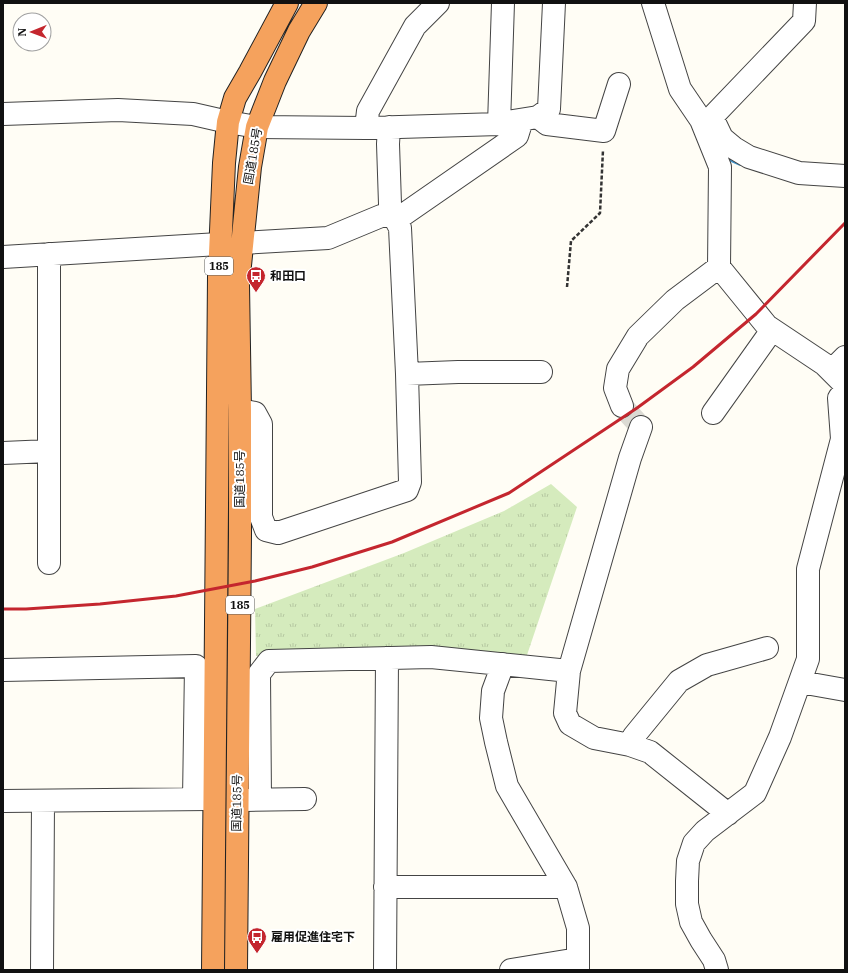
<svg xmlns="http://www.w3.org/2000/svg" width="848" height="973" font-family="'IBM Plex Serif','Noto Sans JP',serif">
  <defs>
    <pattern id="park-tufts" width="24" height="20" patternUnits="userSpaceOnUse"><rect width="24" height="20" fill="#d5ebbd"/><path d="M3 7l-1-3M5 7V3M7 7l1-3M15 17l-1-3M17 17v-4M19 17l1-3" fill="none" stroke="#b6c8a1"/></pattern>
  </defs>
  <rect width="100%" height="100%" fill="#fffdf5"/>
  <!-- park -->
  <path fill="url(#park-tufts)" d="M551,484L577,507L527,655L417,650L256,656L255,609L404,553L504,511Z"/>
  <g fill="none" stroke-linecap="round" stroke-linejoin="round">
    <!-- stream -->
    <path stroke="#3f96cf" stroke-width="5.5" d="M731,159L740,163"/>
    <!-- minor-tunnel -->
    <path stroke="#dbdad3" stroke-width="22" stroke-dasharray="22 11" stroke-linecap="butt" d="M622,406L641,427"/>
    <!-- minor casing -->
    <g stroke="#444" stroke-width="24">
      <path id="minor" d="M653,3L680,89L701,120L720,167L719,267L767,326L824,364L845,385
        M3,114L118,110L193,114L228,122L257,127L366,128L499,124L503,3
        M538,117L547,124L604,131L619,84
        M712,117L722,138L734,148L749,157L799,173L845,176
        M701,120L712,117L804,21L805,3
        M507,122L538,117L549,109L554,3
        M366,128L368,111L415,26L438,3
        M242,243L328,238L381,216L403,215L517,136L522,120
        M49,254V563
        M3,257L219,244
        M831,371L845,357
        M407,374L458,372H541
        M622,406L615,388L618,369L638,336L675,300L719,267
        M240,410L255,413L261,424V517L266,530L278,533L407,490L410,482L407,374L400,228L391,211L390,204L388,144L389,127
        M713,413L772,330
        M641,427L630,458L569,671L565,713L570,724L594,738L630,745L650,752L728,814
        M3,453L49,451
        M503,664L493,691L491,718L496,742L507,786L566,887L578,928V970
        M3,670L196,666L194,799
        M800,682L845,690
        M630,745L634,736L679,681L707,665L767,648
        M260,799L259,674L269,661L431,657L569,671
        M246,800L305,799
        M3,801L208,799
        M385,887H566
        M42,970L43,801
        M385,970L387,658
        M511,970L578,959
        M717,970L714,960L701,940L691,922L687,904V881L688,861L694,843L705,831L755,793L780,737L808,659V569L842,439L839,398L845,390"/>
    </g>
    <!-- highway casing -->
    <g stroke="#222" stroke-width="24">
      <path id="highway" d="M213,970L219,276L224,163L228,122L235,98L250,72L287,3
        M236,970L240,534V410L238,285L250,167L257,127L275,81L299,31L316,3"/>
    </g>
    <!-- path -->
    <path stroke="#333" stroke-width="2.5" stroke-dasharray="4 2" stroke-linecap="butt" d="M567,287L571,241L600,213L603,150"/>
    <!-- minor -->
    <use href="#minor" stroke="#fff" stroke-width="22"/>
    <!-- highway -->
    <use href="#highway" stroke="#f5a25d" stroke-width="22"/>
    <!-- rail -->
    <path stroke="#c4262e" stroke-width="3" d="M3,609H26L100,604L176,596L255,581L312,567L392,542L509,493L637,408L693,367L756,314L845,223"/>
  </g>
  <!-- icons -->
  <defs>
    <g id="bus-pin" transform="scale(1)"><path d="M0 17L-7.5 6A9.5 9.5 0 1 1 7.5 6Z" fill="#c4262e" stroke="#fff"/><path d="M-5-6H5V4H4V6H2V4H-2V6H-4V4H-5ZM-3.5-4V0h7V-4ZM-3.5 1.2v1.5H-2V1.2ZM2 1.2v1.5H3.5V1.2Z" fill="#fff"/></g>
  </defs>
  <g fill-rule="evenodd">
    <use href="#bus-pin" x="256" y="276"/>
    <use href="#bus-pin" x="257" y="937"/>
  </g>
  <g text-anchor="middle" stroke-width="4" stroke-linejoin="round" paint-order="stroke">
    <!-- shield labels -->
    <g fill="#fff" stroke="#585858" stroke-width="1">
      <rect x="205" y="257" width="28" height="18" rx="3"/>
      <rect x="226" y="596" width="28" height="18" rx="3"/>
    </g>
    <g font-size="11" font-weight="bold" fill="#111">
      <text x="219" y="270">185</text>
      <text x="240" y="609">185</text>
    </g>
    <!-- street labels -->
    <g font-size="12" fill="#111" stroke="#fff">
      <text transform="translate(253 156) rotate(-80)" y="4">国道185号</text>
      <text transform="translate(240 479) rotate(-90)" y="4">国道185号</text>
      <text transform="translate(237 803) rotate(-89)" y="4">国道185号</text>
    </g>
    <!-- poi labels -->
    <g font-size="12" font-weight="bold" fill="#111" stroke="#fff" text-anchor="start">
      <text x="270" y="280">和田口</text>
      <text x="271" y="941">雇用促進住宅下</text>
    </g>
  </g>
  <!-- border -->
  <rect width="848" height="973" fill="none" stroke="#111111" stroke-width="8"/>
  <!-- north arrow -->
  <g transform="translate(32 32) rotate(269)"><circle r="19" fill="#ffffff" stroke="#a0a0a0"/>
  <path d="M0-3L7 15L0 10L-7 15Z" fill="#c4262e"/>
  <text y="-6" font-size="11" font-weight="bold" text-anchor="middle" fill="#111111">N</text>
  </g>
</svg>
